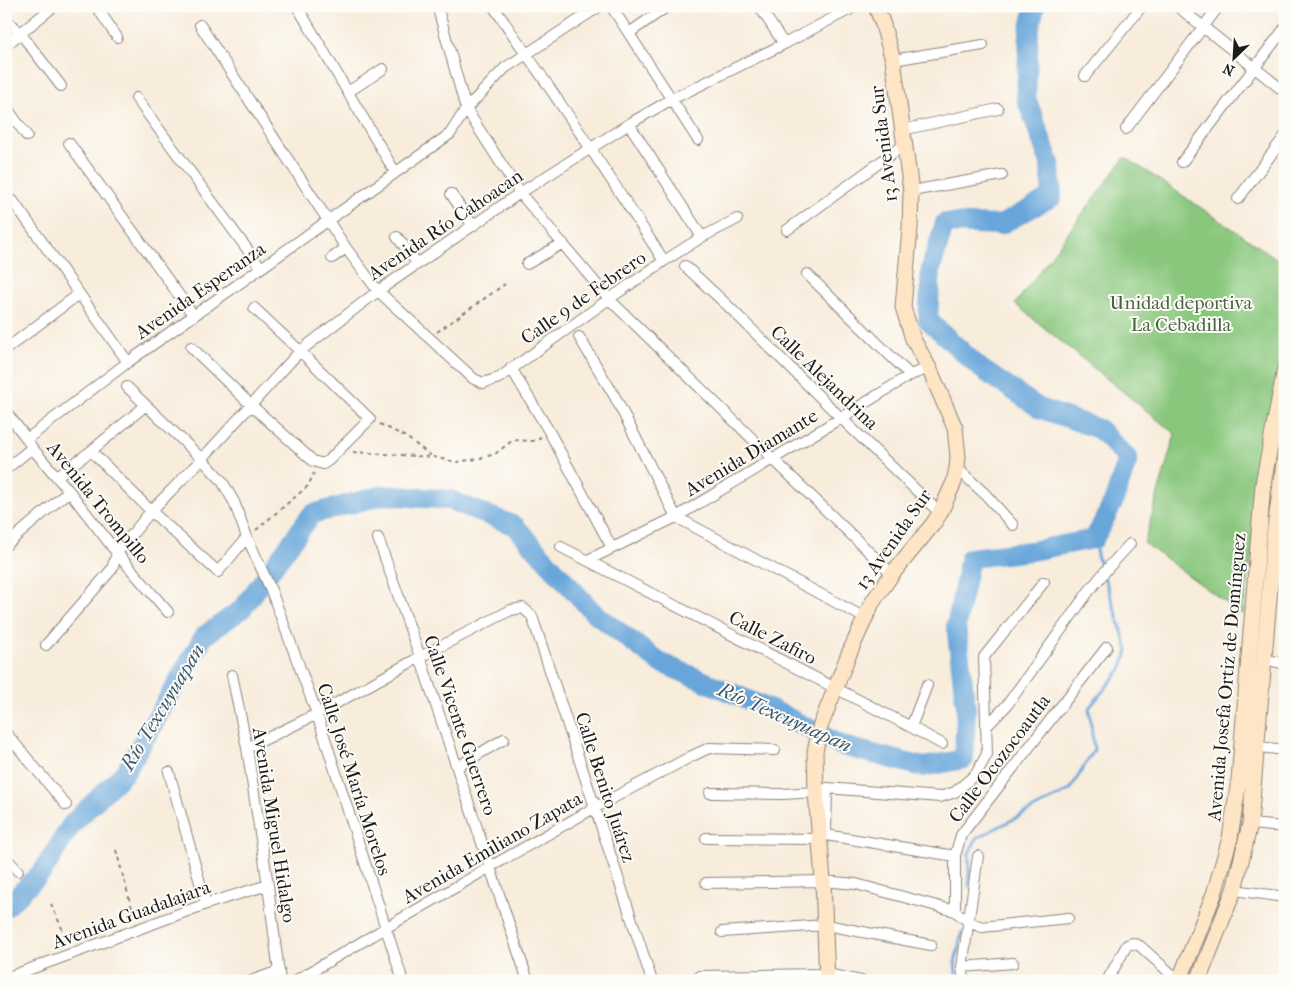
<svg xmlns="http://www.w3.org/2000/svg" width="1291" height="987" font-family="'IM FELL French Canon',serif">
  <rect width="100%" height="100%" fill="#fdfcf7"/>
  <filter id="ink" filterUnits="userSpaceOnUse"><feTurbulence type="fractalNoise" baseFrequency=".02" numOctaves="2"/><feDisplacementMap in="SourceGraphic" scale="10" xChannelSelector="R" yChannelSelector="G"/><feConvolveMatrix kernelMatrix="1 2 1 2 8 2 1 2 1" color-interpolation-filters="sRGB"/></filter>
  <filter id="wash" filterUnits="userSpaceOnUse"><feTurbulence type="fractalNoise" baseFrequency=".0096" numOctaves="4" result="noise"/><feDisplacementMap in="SourceGraphic" scale="20" xChannelSelector="R" yChannelSelector="G"/><feGaussianBlur stdDeviation="1.12" result="paint"/><feColorMatrix in="noise" values="0 0 0 0 0 0 0 0 0 0 0 0 0 0 0 0 0 1.4 0 .05"/><feComposite in="paint" operator="in"/></filter>
  <g filter="url(#wash)">
    <rect width="100%" height="100%" fill="#f8ecdb"/>
    <!-- green -->
    <path fill="#89c77d" stroke="#52724c" d="M1125,157L1285,264V327L1243,615L1144,543L1175,434L1015,304Z"/>
    <g fill="none" stroke-linecap="round" stroke-linejoin="round">
      <!-- stream -->
      <path stroke="#68a6da" stroke-width="3" d="M969,887V853L977,838L1070,790L1094,750L1089,708L1121,669L1128,650L1097,555L1094,539
        M957,981L955,963L962,932"/>
      <!-- river -->
      <path stroke="#68a6da" stroke-width="20" d="M6,907L43,871L72,824L126,771L204,636L242,609L312,514L384,495L450,500L515,526L593,612L659,662L781,714L843,746L923,767L964,759L966,708L956,626L970,558L1031,551L1094,539L1113,503L1128,459L1099,429L1039,408L980,368L928,320L931,268L945,223L1000,225L1052,197L1050,163L1026,98L1029,32L1035,6"/>
    </g>
  </g>
  <g filter="url(#ink)">
    <g fill="none" stroke-linecap="round" stroke-linejoin="round">
      <!-- street casing -->
      <g stroke="#8a847c" stroke-width="12">
        <path id="street" d="M96,6L117,37
          M297,6L395,172
          M493,6C552,90 609,175 664,261
          M611,6L698,140
          M759,6L784,44
          M1177,6L1285,92
          M438,9L466,109L520,193L609,299L773,459L892,574
          M6,19L21,34L61,86
          M200,25L346,248L378,291L474,379L483,383L499,378L609,299L664,261L702,237L737,219
          M629,33L668,6
          M6,45L54,6
          M893,60L983,45
          M1085,76L1142,6
          M348,92L383,69
          M136,98L261,268
          M6,107L27,136
          M629,124L702,237
          M1126,129L1219,6
          M902,130L998,109
          M69,143L194,316
          M1182,162L1285,28
          M911,191L1002,175
          M451,194L473,226
          M1238,199L1285,136
          M13,201L128,362
          M787,230L905,144
          M397,237L418,264
          M332,258L346,248
          M527,264L563,243
          M685,266L726,304L841,418L940,513
          M807,274L910,375
          M579,337L615,397L676,517L865,618
          M191,347L251,405L313,461L323,464L329,460L370,419L300,351L254,308
          M6,349L79,294
          M511,368L550,433L612,548
          M127,387L202,459L222,481L234,502L247,537L271,590L317,714L403,981
          M6,412L27,439L32,448L69,491L117,553L168,612
          M27,439L128,362L261,268L450,134L466,109L505,68L600,6
          M91,451L151,511L218,572L247,537
          M957,468L986,495L1013,525
          M6,469L32,448
          M57,476L91,451L145,406
          M378,538L420,657L528,981
          M6,545L69,491
          M561,547L911,727L942,744
          M588,560L676,517L841,418L910,375L929,368
          M46,645L112,569L117,553L151,511L202,459L300,351L378,291L520,193L629,124L672,99L784,44L856,6
          M1265,659L1285,664
          M232,675L247,748L268,885L280,981
          M911,727L927,685
          M986,727L1007,705L1089,591L1108,568L1130,544
          M6,733L66,805
          M1251,746L1285,750
          M247,748L317,714L420,657L511,610L523,608L532,616L652,981
          M457,767L504,739
          M169,772L206,904
          M710,793L783,794L816,792
          M1250,824L1285,827
          M826,833L827,788L940,797L955,792L976,774L987,754L984,657L1044,582
          M706,838L819,839L826,835L955,856
          M6,858L18,871
          M706,883L823,881L856,884L955,911L969,922L982,927L1068,918
          M1234,890L1285,897
          M955,911V856L961,835L1107,647
          M722,932L826,925L931,945
          M962,967L1013,963
          M699,976L827,974L861,981
          M6,978L206,904L268,885
          M251,981L279,971
          M295,981L490,867L594,808L692,756L709,748L775,750
          M964,981L962,967L978,856
          M1107,981L1127,945L1133,943L1140,946L1179,981"/>
      </g>
      <!-- secondary casing -->
      <g stroke="#8a847c" stroke-width="17">
        <path id="secondary" d="M827,981L823,881L816,792L815,752L820,727L848,656L872,603L892,574L933,524L940,513L954,482L957,468L958,457L955,428L929,368L913,339L903,307L910,228L911,191L893,60L883,25L876,6
          M1179,981L1214,894L1230,838L1239,780L1263,484L1285,369
          M1198,981L1234,890L1250,824L1275,528L1285,455"/>
      </g>
      <!-- path -->
      <path stroke="#8a847c" stroke-width="2" stroke-dasharray="4 4" stroke-linecap="butt" d="M437,332L505,284
        M380,424L406,437L433,457
        M353,452L433,457L456,462L477,459L495,454L513,440L533,441L541,437
        M256,530L308,486L314,473
        M116,850L135,920
        M51,904L69,944"/>
      <!-- street -->
      <use href="#street" stroke="#fff" stroke-width="10"/>
      <!-- secondary -->
      <use href="#secondary" stroke="#fee5c5" stroke-width="15"/>
    </g>
  </g>
  <g text-anchor="middle" stroke-width="4" stroke-linejoin="round" paint-order="stroke">
    <!-- street labels -->
    <g font-size="19" fill="#1c1c1c" stroke="#fdfcf7">
      <text transform="translate(883 144) rotate(-97)" y="7">13 Avenida Sur</text>
      <text transform="translate(445 224) rotate(-34)" y="7">Avenida Río Cahoacan</text>
      <text transform="translate(200 290) rotate(-35)" y="7">Avenida Esperanza</text>
      <text transform="translate(583 297) rotate(-35)" y="7">Calle 9 de Febrero</text>
      <text transform="translate(825 377) rotate(44)" y="7">Calle Alejandrina</text>
      <text transform="translate(751 452) rotate(-31)" y="7">Avenida Diamante</text>
      <text transform="translate(99 502) rotate(51)" y="7">Avenida Trompillo</text>
      <text transform="translate(893 539) rotate(-55)" y="7">13 Avenida Sur</text>
      <text transform="translate(773 637) rotate(27)" y="7">Calle Zafiro</text>
      <text transform="translate(1226 677) rotate(-85)" y="7">Avenida Josefa Ortiz de Domínguez</text>
      <text transform="translate(461 725) rotate(71)" y="7">Calle Vicente Guerrero</text>
      <text transform="translate(999 758) rotate(-53)" y="7">Calle Ocozocoautla</text>
      <text transform="translate(355 779) rotate(72)" y="7">Calle José María Morelos</text>
      <text transform="translate(606 787) rotate(72)" y="7">Calle Benito Juárez</text>
      <text transform="translate(275 825) rotate(81)" y="7">Avenida Miguel Hidalgo</text>
      <text transform="translate(492 847) rotate(-30)" y="7">Avenida Emiliano Zapata</text>
      <text transform="translate(131 914) rotate(-20)" y="7">Avenida Guadalajara</text>
    </g>
    <!-- park labels -->
    <g font-size="19" fill="#486043" stroke="#fdfcf7">
      <text x="1181" y="309">Unidad deportiva<tspan x="1181" dy="22">La Cebadilla</tspan></text>
    </g>
    <!-- water labels -->
    <g font-size="20" font-style="italic" fill="#3e5a71" stroke="#fdfcf7">
      <text transform="translate(162 707) rotate(-59)" y="7">Río Texcuyuapan</text>
      <text transform="translate(785 717) rotate(24)" y="7">Río Texcuyuapan</text>
    </g>
  </g>
  <!-- margin -->
  <rect width="1291" height="987" fill="none" stroke="#fdfcf7" stroke-width="25"/>
  <!-- north arrow -->
  <g transform="translate(1234 58) rotate(205)" stroke="#fdfcf7" stroke-width="4" paint-order="stroke">
  <path d="M0-4L9 19L0 12L-9 19Z" fill="#1c1c1c"/>
  <text y="-8" font-size="14" font-weight="bold" text-anchor="middle" fill="#1c1c1c">N</text>
  </g>
</svg>
